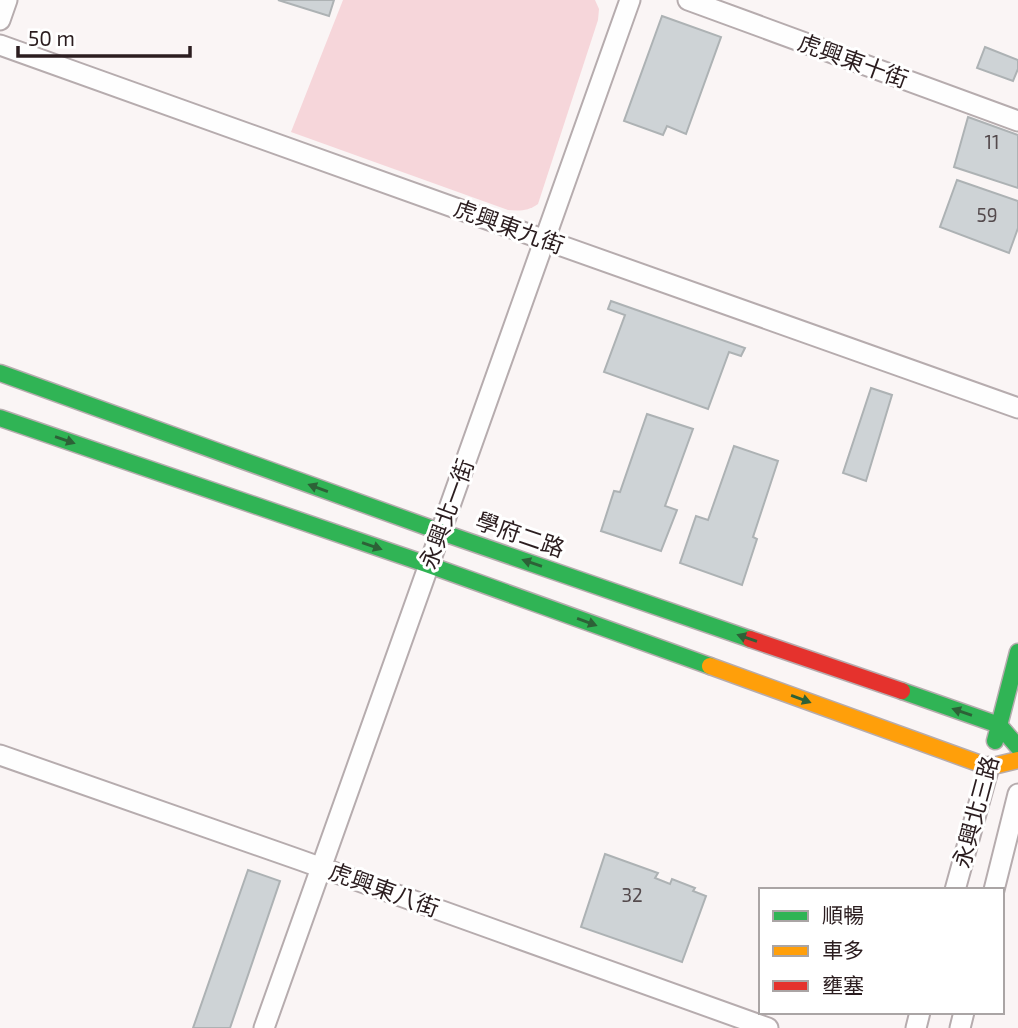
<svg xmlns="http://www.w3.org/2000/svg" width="1018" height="1028" font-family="'Exo 2','Noto Sans TC',sans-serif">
  <rect width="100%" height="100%" fill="#faf5f5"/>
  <!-- green -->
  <path fill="#f6d6da" d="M343,0H595L599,9L598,20L538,204C528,211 520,211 508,210L291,132Z"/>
  <!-- building -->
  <path fill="#ced3d6" stroke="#adb2b4" stroke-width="2" d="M278,0H334L329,16Z
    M662,16L721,37L686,134L667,126L663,135L624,121Z
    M985,47L1018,60V69L1013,81L977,68Z
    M968,117L1018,135V188L954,167Z
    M957,180L1018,201V228L1009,253L940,227Z
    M611,301L745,348L741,356L729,352L708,409L604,372L625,315L608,309Z
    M871,388L892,395L866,481L843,473Z
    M647,414L693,429L665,506L677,510L661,551L601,531L614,491L620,492Z
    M734,446L778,461L753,537L757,539L742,585L680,563L696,516L708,520Z
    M605,854L658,873L655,878L670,884L672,879L695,888L693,891L706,896L682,962L581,927Z
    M248,870L280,881L230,1028H193Z"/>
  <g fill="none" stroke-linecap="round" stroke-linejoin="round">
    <!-- street casing -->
    <g stroke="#b6acae" stroke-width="23">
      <path id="street" d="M688,0L1018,121
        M0,20L7,0
        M0,45L545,240L1018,408
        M0,755L300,860L768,1028
        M955,890L989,767
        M994,890L1018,794
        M264,1028L630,0
        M916,1028L920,1012
        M960,1028L964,1012"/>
    </g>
    <!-- fast casing -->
    <g stroke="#b6acae" stroke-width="19">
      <path id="fast" d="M0,373L441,532L750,639
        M0,418L429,565L710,666
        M902,691L999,725L1018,747
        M995,741L1018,652"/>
    </g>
    <!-- slow casing -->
    <g stroke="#b6acae" stroke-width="19">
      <path id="slow" d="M710,666L989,767L1018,760"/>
    </g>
    <!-- jam casing -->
    <g stroke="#b6acae" stroke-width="19">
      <path id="jam" d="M750,639L902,691"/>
    </g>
    <!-- street -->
    <use href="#street" stroke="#fefefe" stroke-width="19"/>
    <!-- fast -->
    <use href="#fast" stroke="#30b455" stroke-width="16"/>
    <!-- slow -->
    <use href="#slow" stroke="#ff9f0a" stroke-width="16"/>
    <!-- jam -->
    <use href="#jam" stroke="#e5322d" stroke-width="16"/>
  </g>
  <!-- one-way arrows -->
  <defs><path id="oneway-solid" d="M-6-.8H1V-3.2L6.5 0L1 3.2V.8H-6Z" transform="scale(1.75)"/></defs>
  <g fill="#2d6137">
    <use href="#oneway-solid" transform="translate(65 440) rotate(19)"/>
    <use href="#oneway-solid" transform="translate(318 488) rotate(-160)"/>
    <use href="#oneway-solid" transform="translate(372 546) rotate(19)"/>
    <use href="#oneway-solid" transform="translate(532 563) rotate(-161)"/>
    <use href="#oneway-solid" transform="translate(587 622) rotate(20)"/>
    <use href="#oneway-solid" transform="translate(747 638) rotate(-161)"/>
    <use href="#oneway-solid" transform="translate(801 699) rotate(20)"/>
    <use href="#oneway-solid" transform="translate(962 712) rotate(-161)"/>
  </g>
  <g text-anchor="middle" stroke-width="6" stroke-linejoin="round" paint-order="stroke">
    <!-- number labels -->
    <g font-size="19" fill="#544a4d">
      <text x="992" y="149">11</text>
      <text x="987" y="222">59</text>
      <text x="632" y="902">32</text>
    </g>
    <!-- street labels -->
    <g font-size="23" fill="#2b1d1f" stroke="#fff">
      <text transform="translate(853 61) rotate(20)" y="8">虎興東十街</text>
      <text transform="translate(509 227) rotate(20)" y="8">虎興東九街</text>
      <text transform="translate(447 514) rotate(-70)" y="8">永興北一街</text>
      <text transform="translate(520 535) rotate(19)" y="8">學府二路</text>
      <text transform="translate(976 812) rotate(-75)" y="8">永興北三路</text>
      <text transform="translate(384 890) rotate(20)" y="8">虎興東八街</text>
    </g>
  </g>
  <!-- legend -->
  <rect x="759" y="888" width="245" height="126" fill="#ffffff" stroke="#aaa5a5" stroke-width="2"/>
  <rect x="773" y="911" width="35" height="10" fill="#30b455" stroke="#aaa5a5" stroke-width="2"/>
  <text x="822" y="923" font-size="21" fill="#2b1d1f">順暢</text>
  <rect x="773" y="946" width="35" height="10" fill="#ff9f0a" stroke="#aaa5a5" stroke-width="2"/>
  <text x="822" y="958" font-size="21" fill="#2b1d1f">車多</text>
  <rect x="773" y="981" width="35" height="10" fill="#e5322d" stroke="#aaa5a5" stroke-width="2"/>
  <text x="822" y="993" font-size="21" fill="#2b1d1f">壅塞</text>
  <!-- scale -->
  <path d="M18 46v10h172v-10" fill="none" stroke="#2b1d1f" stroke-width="3.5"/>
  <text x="28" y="46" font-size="21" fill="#2b1d1f" stroke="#ffffff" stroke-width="5" paint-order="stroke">50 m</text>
</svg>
